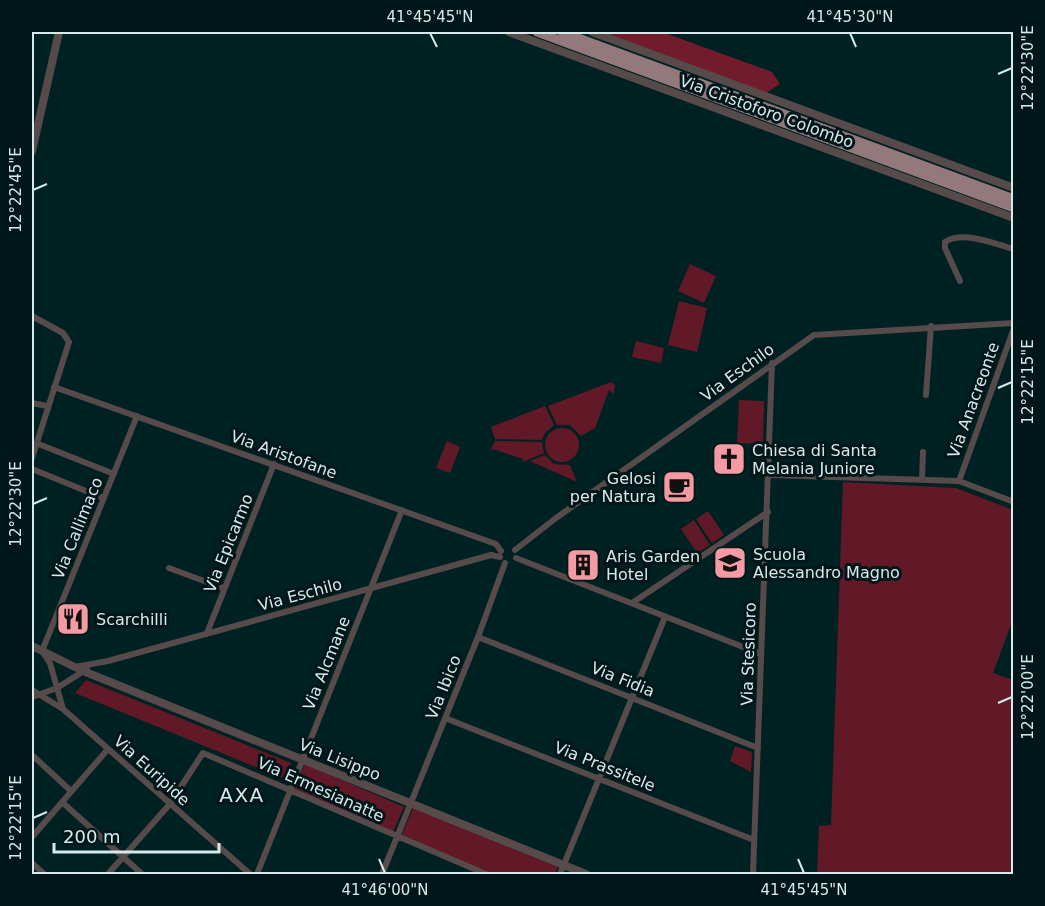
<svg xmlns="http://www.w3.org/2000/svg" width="1045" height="906" font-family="'DejaVu Sans',sans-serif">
  <rect width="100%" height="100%" fill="#002122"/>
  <!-- green -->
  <path fill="#621927" d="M690,264L716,276L704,303L678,291Z
    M679,301L707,308L697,352L668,345Z
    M636,341L664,348L661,363L632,357Z
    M611,382L615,385L614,394L609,390L595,428L581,436L570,425H557L548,406Z
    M739,400L764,401L763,444L737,443Z
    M545,406L554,425L545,433L542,440L495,439L491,427Z
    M545 445a17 17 0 1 1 34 0a17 17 0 1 1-34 0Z
    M447,441L460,447L450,473L436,468Z
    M495,441L542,442L544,453L523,462V459L493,449L490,451Z
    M545,455L554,464L570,465L577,482L530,461Z
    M843,482L956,488L1013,510V619L993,673L1013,680V874H817L819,826L831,825Z
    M708,511L724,535L712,543L696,519Z
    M694,520L710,545L697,553L681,529Z
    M86,680L291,763L285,779L75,693Z
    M735,746L752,752L751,772L730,761Z
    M305,764L404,807L393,832L294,789Z
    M413,808L558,867L555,874H494L401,837Z"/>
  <!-- forest -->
  <path fill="#721b2d" d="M601,32H662L772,72L780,84L766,93Z"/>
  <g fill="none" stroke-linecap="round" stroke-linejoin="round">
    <!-- minor -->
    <path stroke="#574a4b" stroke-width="6" d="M960,281L945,248V242C963,230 994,244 1014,249
      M32,316L63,333L69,342L32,458
      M54,387L496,544L501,551
      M926,395L931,326
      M32,403L47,406
      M36,443L114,474
      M32,469L103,498
      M770,475L959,481L1014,502
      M922,480L923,452
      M959,481L1014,328
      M515,550L556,518L814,335L1014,323
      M516,558L761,654
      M169,568L223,588
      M632,603L768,512
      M207,633L274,464
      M478,637L758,748
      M75,667L108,661L491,555L500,557
      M32,690L63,709L250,874
      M32,697L57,688L87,669
      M63,709L50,663L42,651L137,416
      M445,718L754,840
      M32,755L71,791
      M62,802L142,874
      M32,837L108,749
      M32,863L44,874
      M108,874L169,805L203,753L486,874
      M257,874L402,510
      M382,874L478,637L505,563
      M560,874L665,617
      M753,874L772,363"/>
    <!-- tertiary -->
    <path stroke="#574a4b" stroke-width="8" d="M509,32L1014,218
      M592,32L1014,188
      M32,151L59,32
      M32,646L83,671L586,874"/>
    <!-- primary -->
    <path stroke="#93797b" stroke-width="9" d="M537,32L1014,208
      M562,32L1014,199"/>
  </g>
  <!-- ticks -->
  <path fill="none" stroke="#d7e9ea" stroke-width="2" d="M430,33L437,47M850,33L856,47M998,74L1012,68M33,190L47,184M998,388L1012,382M33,504L47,498M998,703L1012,697M33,818L47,812M379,859L385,873M798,859L804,873"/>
  <!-- icons -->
  <defs>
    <g id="church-square" transform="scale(1.725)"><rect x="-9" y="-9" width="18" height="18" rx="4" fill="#f49aa3" stroke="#001618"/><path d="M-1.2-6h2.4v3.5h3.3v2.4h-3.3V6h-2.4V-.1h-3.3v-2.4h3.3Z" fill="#111"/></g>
    <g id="cafe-square" transform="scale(1.725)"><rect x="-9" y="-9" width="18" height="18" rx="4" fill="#f49aa3" stroke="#001618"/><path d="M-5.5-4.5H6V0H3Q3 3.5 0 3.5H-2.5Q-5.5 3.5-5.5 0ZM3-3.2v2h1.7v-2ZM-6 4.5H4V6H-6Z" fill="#111"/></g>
    <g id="school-square" transform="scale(1.725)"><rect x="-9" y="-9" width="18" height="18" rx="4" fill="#f49aa3" stroke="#001618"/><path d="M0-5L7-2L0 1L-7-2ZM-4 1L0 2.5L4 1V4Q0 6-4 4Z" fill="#111"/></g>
    <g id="building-square" transform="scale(1.725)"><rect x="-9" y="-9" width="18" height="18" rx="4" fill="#f49aa3" stroke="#001618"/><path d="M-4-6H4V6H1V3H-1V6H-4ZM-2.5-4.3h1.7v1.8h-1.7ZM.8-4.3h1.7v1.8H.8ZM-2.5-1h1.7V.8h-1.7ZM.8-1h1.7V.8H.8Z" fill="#111"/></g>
    <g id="restaurant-square" transform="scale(1.725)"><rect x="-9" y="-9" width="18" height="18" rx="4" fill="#f49aa3" stroke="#001618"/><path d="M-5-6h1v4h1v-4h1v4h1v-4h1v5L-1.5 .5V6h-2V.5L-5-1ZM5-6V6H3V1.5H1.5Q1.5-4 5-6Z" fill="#111"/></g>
  </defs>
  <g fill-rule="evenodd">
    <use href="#church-square" x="729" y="459"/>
    <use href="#cafe-square" x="679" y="487"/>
    <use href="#school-square" x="730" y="563"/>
    <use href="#building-square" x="583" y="565"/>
    <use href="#restaurant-square" x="73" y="619"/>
  </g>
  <g text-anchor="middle" stroke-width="6" stroke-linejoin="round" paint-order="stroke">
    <!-- street labels -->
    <g font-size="16" fill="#d7e9ea" stroke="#001618">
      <text transform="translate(767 111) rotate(20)" y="6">Via Cristoforo Colombo</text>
      <text transform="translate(737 372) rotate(-36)" y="6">Via Eschilo</text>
      <text transform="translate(973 400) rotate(-70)" y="6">Via Anacreonte</text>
      <text transform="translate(284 454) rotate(20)" y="6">Via Aristofane</text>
      <text transform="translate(77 528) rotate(-68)" y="6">Via Callimaco</text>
      <text transform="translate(228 543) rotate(-68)" y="6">Via Epicarmo</text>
      <text transform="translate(300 594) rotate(-15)" y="6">Via Eschilo</text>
      <text transform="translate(748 654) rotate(-88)" y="6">Via Stesicoro</text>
      <text transform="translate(326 663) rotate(-68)" y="6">Via Alcmane</text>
      <text transform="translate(623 679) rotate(22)" y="6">Via Fidia</text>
      <text transform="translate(443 687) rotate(-68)" y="6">Via Ibico</text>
      <text transform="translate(340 759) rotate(22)" y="6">Via Lisippo</text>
      <text transform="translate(605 766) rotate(22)" y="6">Via Prassitele</text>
      <text transform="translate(152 770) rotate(42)" y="6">Via Euripide</text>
      <text transform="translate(321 789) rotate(24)" y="6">Via Ermesianatte</text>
    </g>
    <!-- poi labels -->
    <g font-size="16" fill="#d7e9ea" stroke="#001618" text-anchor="start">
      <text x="752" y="456">Chiesa di Santa<tspan x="752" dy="18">Melania Juniore</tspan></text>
      <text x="656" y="484" text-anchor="end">Gelosi<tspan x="656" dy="18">per Natura</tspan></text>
      <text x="753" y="560">Scuola<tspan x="753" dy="18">Alessandro Magno</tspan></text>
      <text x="606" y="562">Aris Garden<tspan x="606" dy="18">Hotel</tspan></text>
      <text x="96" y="625">Scarchilli</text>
    </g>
    <!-- quarter labels -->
    <g font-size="20" letter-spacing="1.5" fill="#d7e9ea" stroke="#001618">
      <text x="242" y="802">AXA</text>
    </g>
  </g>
  <!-- border -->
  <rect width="1045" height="906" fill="none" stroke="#001618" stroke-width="66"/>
  <!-- scale -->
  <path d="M54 843v9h165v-9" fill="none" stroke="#d7e9ea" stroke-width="3"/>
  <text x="63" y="843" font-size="18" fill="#d7e9ea" stroke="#001618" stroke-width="4.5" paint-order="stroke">200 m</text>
  <rect x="33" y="33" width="979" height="840" fill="none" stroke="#d7e9ea" stroke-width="2"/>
  <g font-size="15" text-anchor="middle" fill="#d7e9ea">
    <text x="430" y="22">41°45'45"N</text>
    <text x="850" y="22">41°45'30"N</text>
    <text transform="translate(1028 68) rotate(-90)" y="5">12°22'30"E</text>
    <text transform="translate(16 190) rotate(-90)" y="5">12°22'45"E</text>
    <text transform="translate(1028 382) rotate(-90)" y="5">12°22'15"E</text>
    <text transform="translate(16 504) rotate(-90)" y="5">12°22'30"E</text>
    <text transform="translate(1028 697) rotate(-90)" y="5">12°22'00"E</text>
    <text transform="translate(16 818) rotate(-90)" y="5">12°22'15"E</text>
    <text x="385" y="895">41°46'00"N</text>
    <text x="804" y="895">41°45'45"N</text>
  </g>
</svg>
